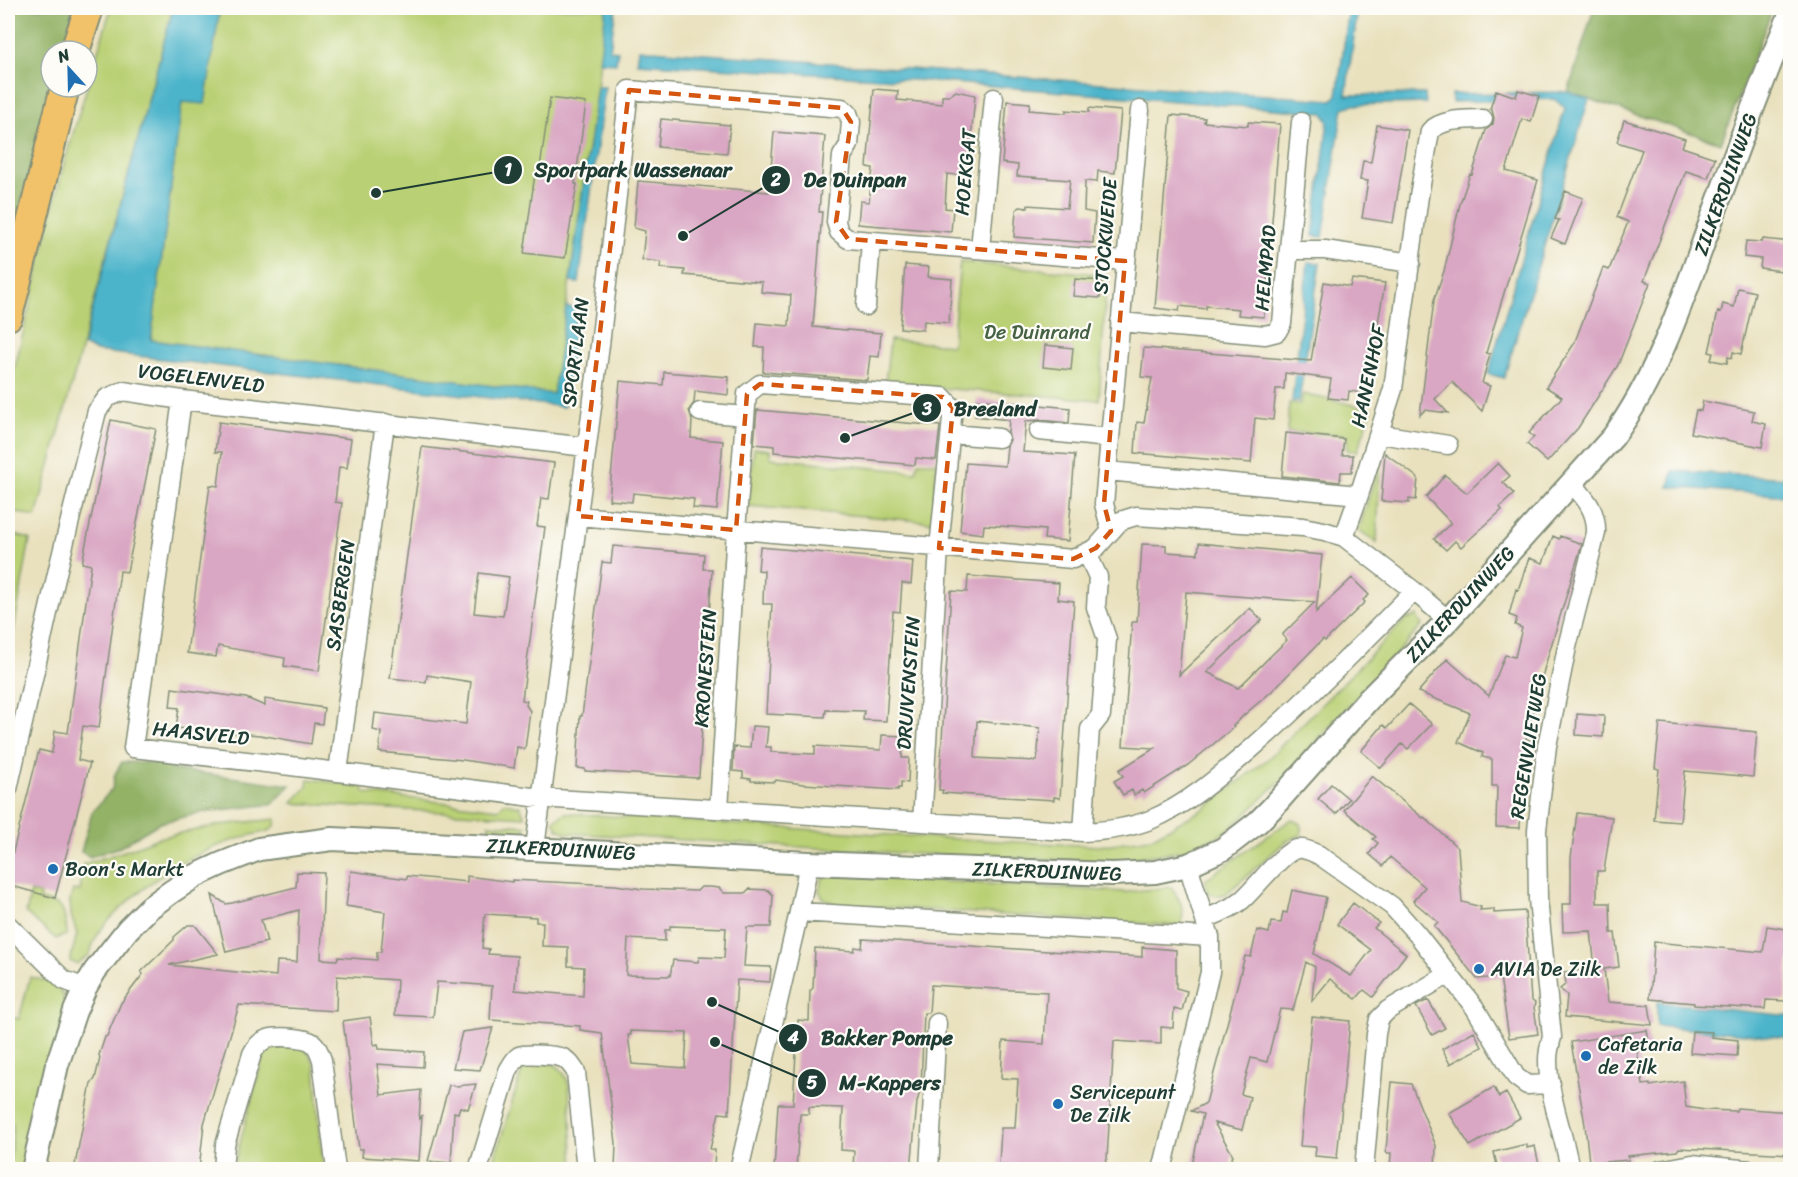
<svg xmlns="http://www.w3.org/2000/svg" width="1798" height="1177" font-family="Sriracha,sans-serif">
  <rect width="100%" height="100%" fill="#fdfcf7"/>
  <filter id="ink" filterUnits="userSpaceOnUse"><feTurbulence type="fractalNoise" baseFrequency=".0167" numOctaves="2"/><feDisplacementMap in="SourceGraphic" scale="12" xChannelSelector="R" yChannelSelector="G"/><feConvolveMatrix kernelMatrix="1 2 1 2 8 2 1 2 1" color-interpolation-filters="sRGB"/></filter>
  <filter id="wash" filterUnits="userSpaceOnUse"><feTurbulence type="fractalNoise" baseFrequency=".008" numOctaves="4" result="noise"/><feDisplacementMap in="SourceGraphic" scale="24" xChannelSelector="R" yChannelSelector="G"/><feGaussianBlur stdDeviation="1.35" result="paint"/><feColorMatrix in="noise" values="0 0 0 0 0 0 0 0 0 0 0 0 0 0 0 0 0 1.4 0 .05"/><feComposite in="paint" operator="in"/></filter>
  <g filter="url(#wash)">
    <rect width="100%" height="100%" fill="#e9e1be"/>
    <!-- green -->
    <path fill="#bad074" stroke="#6c8654" stroke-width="1.5" d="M111,8H173L36,517L8,510V396L63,167Z
      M220,8H606L597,87L554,394L151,340L182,102L205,103Z
      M960,262L1107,275L1099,400L885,384L890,340L952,345Z
      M1303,394L1372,409L1357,452L1347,450L1348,435L1287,432L1289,403L1300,404Z
      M754,448L770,450V458L916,472L918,462H937L932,522L748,506Z
      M1380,460L1377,543L1359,530Z
      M8,533L30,539L8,663Z
      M1417,616L1422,626L1276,785L1246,814L1223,834L1191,849L1123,860L1094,861L918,854L567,833L558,829L554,820L565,813L921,837L1099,846L1151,838L1202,810L1268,759L1406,619Z
      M308,779L362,786L365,793L498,809L505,803L520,806L525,817L292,803L307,787Z
      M276,819L275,826L269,831C212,842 162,869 120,909C105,924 95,933 90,954L77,964L70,961L77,934L71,915L70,901L73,890L80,891L84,864L128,850L158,838L220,825Z
      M1292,819L1301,824V835L1285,842L1226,894L1215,896L1206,891V879Z
      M489,824L526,826L523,832L513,837L497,836L489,829Z
      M828,875L1126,892L1171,887C1180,900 1187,911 1180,926L835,904L824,899L819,891L822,879Z
      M31,892L40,894L39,900C45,901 55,902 59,906C64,909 68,930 66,935L56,939L26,913Z
      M30,977C52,982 63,983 66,1009L23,1169H8V1161L10,1160L13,1123L8,1122V1016L19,1019Z
      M283,1046C304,1048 305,1045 315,1065L323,1169H237L234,1165L264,1053L271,1047Z
      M529,1063C552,1063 562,1061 569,1086L574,1169L491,1170L523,1067Z"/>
    <!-- forest -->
    <path fill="#93b266" stroke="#59784d" stroke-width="1.5" d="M8,8H75L62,51H51L52,87L8,255Z
      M1594,8H1773L1721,143L1568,92Z
      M122,762L165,763L170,769L290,785L273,804L204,812L159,823L120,847L90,857L81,852L92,812L112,789L115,774Z"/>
    <!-- water -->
    <path fill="#4cb4ca" stroke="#36787f" stroke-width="1.5" d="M173,8H220L205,104L182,102L151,340L553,394L566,307L577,308L564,407L95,351L83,345Z
      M606,8H616L610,50L618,51L616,63L599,62Z
      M1349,8H1358L1346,95L1425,94L1426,103L1353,105L1343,108L1323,237L1313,236L1328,121L1323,113L929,81L637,63L639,49L1332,100L1337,95Z
      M597,87H605L579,283L570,282Z
      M1568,92L1589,99L1504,378L1488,374L1565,108L1554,99L1452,102L1451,94Z
      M1308,262L1320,263L1299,401H1292Z
      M1673,471L1790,478V496L1669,487Z
      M1657,1002L1790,1016V1038L1657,1026Z"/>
    <g id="blocks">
      <!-- building -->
      <path fill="#d9a6c3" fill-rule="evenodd" d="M874,89L898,91L897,100L942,104V96H949L956,91L975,95L968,176L947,174L945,208L953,209L951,232L858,224L860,201L869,202L873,168L867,167Z
        M1496,90L1516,97L1518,90L1539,96L1531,122L1522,119L1506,171L1538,180L1486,353L1490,354L1482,383L1490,386L1482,411L1452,382L1435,399L1448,413L1425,410L1420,415L1434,300L1444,271L1460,204L1470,174L1472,175L1486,130L1493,124L1494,118L1492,110L1490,109Z
        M550,98L586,103L575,184H577L565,258L524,253L535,174L539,175Z
        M1007,101L1030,103L1029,110L1066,113V110L1089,112V108L1121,111L1115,173L1098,171L1097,182L1085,181L1084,211L1095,213L1093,243L1014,237L1016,210L1020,207L1028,208V205L1067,208L1070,180L1017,176L1018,165L1002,163Z
        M1171,115L1205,118L1204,122L1248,126V122L1280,124L1264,317L1238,315L1239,309L1206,306V309L1180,306L1179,311L1155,308Z
        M661,119L730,125L727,153L658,147Z
        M1624,120L1685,139L1682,147L1715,158L1708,178L1686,171L1644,281L1650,283L1618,365L1578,428L1547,462L1527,444L1534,437L1529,433L1562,397L1546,387L1574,344L1603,268L1609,270L1628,222L1617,217L1642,150L1617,142Z
        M1377,125L1408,130L1393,223L1362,218L1368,181L1360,180L1363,161L1371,162Z
        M774,132L825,136L819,212H822L813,327L881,333L879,357L870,356L867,380L763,372L764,347H755L757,323L789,326L791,295L761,292L762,282L684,275L685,270L660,268L661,262L642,260L645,231L634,228L638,181L769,192Z
        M1565,191L1583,198L1565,244L1551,238L1559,220L1555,219Z
        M1763,239L1791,242L1788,272L1760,268L1761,259L1744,257L1746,241L1762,242Z
        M905,265L929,267L928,277L952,279L949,323L924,321L923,330L900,328Z
        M1075,279L1102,281L1100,298L1073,296Z
        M1352,279L1385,283L1374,346H1376L1370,394L1349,391L1348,400L1328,398L1331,379L1285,373L1284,389H1276L1273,420L1255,418L1251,463L1135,453L1137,422L1144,423L1152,378L1141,377L1144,348L1311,361L1324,282L1350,287Z
        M1738,288L1755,292L1741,354L1733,352L1732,358L1728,357L1727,363L1711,360L1713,353L1709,352L1718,311L1721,312L1723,304L1734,307Z
        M1045,345L1073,348L1071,370L1043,367Z
        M664,372L729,377L728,395L695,391L694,403L689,410L692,420L691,438L723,441L717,510L693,508L694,499L633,493L632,502L609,500L620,381L663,385Z
        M977,399L1070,408L1069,423L1040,420L1026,421L1023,452L1075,455L1068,541L1044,539L1045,530L1014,527L984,525L983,534L960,531L966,463L1005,466L1007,446L1010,440L1008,432L1009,420L975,416Z
        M1703,401L1754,411L1752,421L1766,424L1762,447L1691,433L1696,410L1701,411Z
        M757,410L940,426L936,460L916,458L915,465L774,452V446L754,444Z
        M111,420L156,429L127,572L120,571L99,728L83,726L78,760L90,763L55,898L8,885V871L39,750L52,753L55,731L68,733L91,565L82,563Z
        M219,422L351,439L347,468L339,467L335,502L342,503L319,671L284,666L285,658L218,646L216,657L187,653L210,485L218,486L222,452H215Z
        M1286,433L1344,439L1342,455H1353L1352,472H1341L1340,482L1282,476Z
        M422,447L554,463L549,499L541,498L537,526L545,527L522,700L527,701L526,705L530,711L525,749L517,747L514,768L463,760L379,752L381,732L373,730L375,713L466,724L471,682L427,675L426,682L390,678ZM479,573L509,577L503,616L474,613Z
        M1385,453L1418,478L1416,500L1409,499V503L1381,501Z
        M1498,463L1510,476L1503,482L1514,494L1500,507L1502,510L1461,547L1455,541L1446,550L1434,539L1451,523L1426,497L1445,475L1467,493Z
        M1553,536L1559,539L1560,536L1582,544L1545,666L1526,739L1530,740L1522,784L1520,828L1496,827L1497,786H1492V759L1482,757L1483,753L1458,742L1470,713L1418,692L1447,659L1489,696L1505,655L1515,657L1522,628L1515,625L1517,618L1509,615L1516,589L1518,590L1529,558L1543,563Z
        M1199,543L1322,555L1316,612L1352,578L1369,595L1363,600L1365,602L1325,641L1323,639L1271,692L1244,715L1233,726L1234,727L1188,765L1144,793L1142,790L1134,795L1132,790L1123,795L1114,781L1123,776L1119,770L1155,748L1123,746L1132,622H1137L1142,544L1166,545V552L1198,554ZM1186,592L1260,598L1315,602L1282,635L1287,640L1238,688L1207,672L1262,620L1250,608L1179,675Z
        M613,546L704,554L703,569H712L699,776L697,778L585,771V769L577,768L580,716H582L602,562L611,563Z
        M760,547L913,561L911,584L902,583L900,612L893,611L886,721L863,720L864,711L826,710L825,717L766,714L772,604H763L764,571L758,570Z
        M968,576L1059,583L1058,599L1074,601L1060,798L1054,797V800L942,793L943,790H939L951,591L967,592ZM977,721L1040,728L1037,761L975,758Z
        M172,688L246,698L265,706V699L324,708L322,724L314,723L311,744L260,735L176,728L179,708L170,707Z
        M1409,704L1432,724L1408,749L1402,744L1381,768L1361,751L1383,725L1387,728Z
        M1577,714L1604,716L1603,737L1576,735Z
        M1660,723L1757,732L1753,777L1685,771L1680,822L1654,820L1659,769L1655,768Z
        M752,726L768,727L766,747H771V752L789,753L815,754V746L881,750L882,735L904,736L902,758H909L908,783L901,782V788H898V790L803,784L776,780L775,782L751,781V779L743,778V772L733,771L734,747L750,748Z
        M1372,776L1423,818L1424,817L1458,848L1462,902L1481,907L1480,910L1494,909V913L1525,911L1531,1000L1535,1003L1534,1007L1538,1034L1509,1038L1500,977L1477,979L1434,926L1438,922L1413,901L1425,887L1390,857L1383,866L1369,854L1378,843L1373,839L1376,837L1344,810Z
        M1331,784L1349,799L1336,814L1318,799Z
        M1577,813L1612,817L1604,871H1597V903H1610L1611,933H1615L1619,967L1604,969L1608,1002L1649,1005L1652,1025L1565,1017L1567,995L1560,989L1566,984L1564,972L1595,969L1591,931L1563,932L1562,904H1571V858Z
        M351,871L407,879V876L467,882V876L512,882V880L615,885L643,889L697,891L701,887H710L719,888L724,893H745L749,889L768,890L773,895L771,927H747L744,966L771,967L770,982L737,980L729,1114L719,1113L710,1149L715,1150L714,1166H709V1170H615L616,1143L602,1033L580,1030V1026L490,1020L492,986L468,984L437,982L433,1017L395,1015L397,980L337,976L336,1011L239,1005L204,1124L199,1170H74L91,1083L95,1079L100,1058L99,1055L105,1037L107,1036L121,1003L143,974L141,972L174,940V937L188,925H195L218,954L169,965L276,976L277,961L297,962L299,910L261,920L267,942L226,952L212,895L226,904L232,903L296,887L297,872L324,873L321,959L337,960L338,957L377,960V952H381L385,912L346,906ZM485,914L536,917V922H543L542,946L568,947V966L584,967L583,996L515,990L517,956L488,954L489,949L482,948ZM670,926L726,928L724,958L699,957L698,962L673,960L670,976L626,975L628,939L665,941V930H670ZM630,1031L687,1033L685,1068L632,1064L628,1035H631Z
        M1292,890L1326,897L1314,954L1351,976L1371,950L1337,924L1353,903L1379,923L1374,928L1406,954L1373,997L1364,990L1356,999L1330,979L1312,1001L1315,967L1306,962L1293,1010L1280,1009L1267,1062L1251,1058L1241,1094L1250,1097L1242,1130L1214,1123L1233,1155L1229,1170H1191L1203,1114L1191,1111L1206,1103L1245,956L1251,957L1257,930L1269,933L1271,922L1281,923L1283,912L1287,913Z
        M1767,926L1791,930V959H1789L1786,1001L1766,1000L1765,1009L1694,1005V1003L1650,999L1654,942L1763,952Z
        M863,939L1142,957V947L1176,950V988L1187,991L1182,1011L1174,1009L1173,1028L1161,1027V1044L1114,1041L1107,1159L1104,1166L1101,1170H1061L999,1165L1001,1128H1015L1018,1079L1001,1078L1003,1041L1044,1044L1047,992L931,985L929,1013H924L921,1088L917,1102L911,1170L853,1168L854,1151L841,1150L843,1108L809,1107V1114H800L796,1170H774L778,1104H793L798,1020L809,1021L810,991L813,988L815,948L854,951L855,947L862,948Z
        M1428,1000L1445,1028L1432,1035L1416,1006Z
        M370,1017L374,1045L378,1044L379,1049L424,1052L423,1067L377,1064L381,1095L421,1090L419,1120L422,1115L419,1161L362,1157L363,1149H359L343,1021Z
        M1312,1017L1350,1021L1337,1158L1315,1156L1316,1147L1300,1146Z
        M493,1028L480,1070L453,1068L462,1032Z
        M1647,1030L1650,1049L1637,1051L1643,1085L1650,1084V1086L1683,1081L1686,1107L1705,1110L1736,1111L1737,1108L1791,1112V1154L1679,1148L1677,1151L1628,1156L1629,1160L1592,1163L1589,1162L1585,1125L1571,1042Z
        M1474,1031L1482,1047L1450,1064L1442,1049Z
        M1692,1031L1712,1032L1711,1037L1738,1040L1737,1056L1690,1053Z
        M1392,1082L1411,1084L1436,1146L1435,1170H1390L1391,1153H1387L1386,1150Z
        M476,1084L468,1109L460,1107L458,1113L454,1112L451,1163L428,1161L449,1085L456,1086Z
        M1494,1087L1499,1097L1506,1093L1520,1118L1470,1146L1449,1113Z
        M1527,1144V1148L1535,1146L1540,1170H1498L1494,1152Z"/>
    </g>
  </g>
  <g filter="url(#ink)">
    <use href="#blocks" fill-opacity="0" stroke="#848f79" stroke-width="1.5"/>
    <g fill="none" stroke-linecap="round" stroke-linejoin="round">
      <!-- minor casing -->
      <g stroke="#848f79" stroke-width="21">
        <path id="minor" d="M980,249L994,98
          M1289,250H1325L1411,263
          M866,306L871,241
          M1120,322L1265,335L1277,332L1282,323L1301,122
          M182,400L133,748L291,766L540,798L1083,832C1106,831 1129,828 1150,820C1187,805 1221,775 1251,749C1308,699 1361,645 1414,591
          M700,412L745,416
          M1039,431L1109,438
          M951,434L999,438
          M1380,434L1448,445
          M1107,471L1359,495L1344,537
          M1359,495L1393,389L1419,196L1430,131C1444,118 1465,120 1483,119
          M578,516L1073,559L1096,548L1120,521L1136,516L1303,527L1324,531L1344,537L1414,591L1448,620
          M1111,531L1104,504L1140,110
          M338,772L385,423
          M8,789L58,569L97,411L107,398L123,391L182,400L586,447
          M719,809L736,530L747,394L760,384L943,397L953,408L939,548L922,822
          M1083,832L1090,729L1101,715L1107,639L1096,607L1098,577L1087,553
          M535,848L600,345L629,90L842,108L848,113L851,122L849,145L842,156L836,222L839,232L848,239L1125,261
          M799,912L1210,937
          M1205,919C1217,914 1231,909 1242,900C1255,889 1283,851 1297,849C1305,848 1312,852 1319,855L1392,906L1417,934L1475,1008L1516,1077L1527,1085L1551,1084
          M8,925L64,980L85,988
          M223,1170L225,1145L252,1054C255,1048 258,1043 265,1040C273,1035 305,1037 313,1043C318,1047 320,1054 322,1060L336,1170
          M478,1170L508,1071C511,1066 514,1059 519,1056C526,1053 556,1055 563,1058C569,1061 572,1066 576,1072L586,1170
          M739,1170L799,912L809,863
          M929,1170L937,1023
          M1162,1170L1210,972V937L1188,865
          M1364,1170L1376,1034L1379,1019L1388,1010L1449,974
          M1570,1170C1564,1133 1548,1097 1548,1060C1548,1052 1550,1044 1552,1037L1538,899L1537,830L1547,746L1567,647L1596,533C1597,510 1585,498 1571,482
          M1660,1170L1692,1164L1750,1170"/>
      </g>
      <!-- tertiary casing -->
      <g stroke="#848f79" stroke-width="26">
        <path id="tertiary" d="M33,1170L57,1065L75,1011L85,988L95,971L128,929L149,908L171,892L195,876L221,864L259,849L332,839L809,863L1112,874L1155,872L1188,865L1223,849L1258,822L1271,809L1368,700L1448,620L1613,437C1655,380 1681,305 1705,238C1732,163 1759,88 1790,15"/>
      </g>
      <!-- primary casing -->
      <g stroke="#848f79" stroke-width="32">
        <path id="primary" d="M75,51L89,8
          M8,316L65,87"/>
      </g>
      <!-- minor -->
      <use href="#minor" stroke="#fff" stroke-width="18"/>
      <!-- tertiary -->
      <use href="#tertiary" stroke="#fff" stroke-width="22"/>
      <!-- primary -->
      <use href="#primary" stroke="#f2c26a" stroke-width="28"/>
    </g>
  </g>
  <!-- marked area -->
  <path fill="none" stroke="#d45610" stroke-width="4.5" stroke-dasharray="12 8" stroke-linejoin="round" d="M629,90L842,108L851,122L836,222L848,239L1125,261L1104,504L1111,531L1096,548L1073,559L939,548L953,408L943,397L760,384L747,394L736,530L578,516Z"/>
  <!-- markers -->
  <g fill="#1f6fb2" stroke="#fdfcf7" stroke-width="2">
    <circle cx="53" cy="869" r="6"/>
    <circle cx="1479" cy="969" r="6"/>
    <circle cx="1586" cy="1056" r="6"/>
    <circle cx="1058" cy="1104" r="6"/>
  </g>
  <g text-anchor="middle" stroke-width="4.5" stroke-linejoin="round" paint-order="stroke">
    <!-- street labels -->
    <g font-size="20" fill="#1f3d34" stroke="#fdfcf7">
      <text transform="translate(965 172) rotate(-85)" y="7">HOEKGAT</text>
      <text transform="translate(1725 184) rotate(-70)" y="7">ZILKERDUINWEG</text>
      <text transform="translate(1105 236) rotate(-85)" y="7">STOCKWEIDE</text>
      <text transform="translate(1265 268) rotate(-85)" y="7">HELMPAD</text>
      <text transform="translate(575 352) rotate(-83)" y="7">SPORTLAAN</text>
      <text transform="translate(1368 376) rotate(-78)" y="7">HANENHOF</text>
      <text transform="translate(201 378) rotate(7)" y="7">VOGELENVELD</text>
      <text transform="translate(340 595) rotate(-82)" y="7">SASBERGEN</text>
      <text transform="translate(1460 604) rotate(-47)" y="7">ZILKERDUINWEG</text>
      <text transform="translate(705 668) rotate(-86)" y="7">KRONESTEIN</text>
      <text transform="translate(908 683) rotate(-86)" y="7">DRUIVENSTEIN</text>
      <text transform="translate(201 733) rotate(6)" y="7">HAASVELD</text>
      <text transform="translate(1528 746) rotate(-81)" y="7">REGENVLIETWEG</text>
      <text transform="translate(561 849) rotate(3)" y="7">ZILKERDUINWEG</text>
      <text transform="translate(1047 871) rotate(2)" y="7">ZILKERDUINWEG</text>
    </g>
    <!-- park labels -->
    <g font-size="20" fill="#466244" stroke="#fdfcf7">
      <text x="1037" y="339">De Duinrand</text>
    </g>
    <!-- poi labels -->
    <g font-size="20" fill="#1f3d34" stroke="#fdfcf7" text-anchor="start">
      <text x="65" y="876">Boon's Markt</text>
      <text x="1491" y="976">AVIA De Zilk</text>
      <text x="1598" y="1051">Cafetaria<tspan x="1598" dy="23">de Zilk</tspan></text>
      <text x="1070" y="1099">Servicepunt<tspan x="1070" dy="23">De Zilk</tspan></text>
    </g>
  </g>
  <!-- callouts -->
  <path fill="none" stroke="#1f3d34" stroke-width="2" d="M376 193L508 170M683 236L776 180M845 438L927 408M712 1002L793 1038M715 1042L812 1083"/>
  <g fill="#1f3d34" stroke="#fdfcf7" stroke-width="2">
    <circle cx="376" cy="193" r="6"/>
    <circle cx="683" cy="236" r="6"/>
    <circle cx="845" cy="438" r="6"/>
    <circle cx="712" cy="1002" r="6"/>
    <circle cx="715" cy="1042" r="6"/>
    <circle cx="508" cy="170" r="15"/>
    <circle cx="776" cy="180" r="15"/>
    <circle cx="927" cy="408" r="15"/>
    <circle cx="793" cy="1038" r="15"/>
    <circle cx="812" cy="1083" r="15"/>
  </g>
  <g font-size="18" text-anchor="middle" font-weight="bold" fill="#fff">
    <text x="508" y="176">1</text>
    <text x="776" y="186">2</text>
    <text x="927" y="415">3</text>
    <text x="793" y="1044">4</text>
    <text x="812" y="1089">5</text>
  </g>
  <g font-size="21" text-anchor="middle" font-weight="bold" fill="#1f3d34" stroke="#fdfcf7" stroke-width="4.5" stroke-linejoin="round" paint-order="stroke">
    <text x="633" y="177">Sportpark Wassenaar</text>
    <text x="855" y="187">De Duinpan</text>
    <text x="995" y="416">Breeland</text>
    <text x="887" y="1045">Bakker Pompe</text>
    <text x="890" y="1090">M-Kappers</text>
  </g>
  <!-- margin -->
  <rect width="1798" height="1177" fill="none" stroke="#fdfcf7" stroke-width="30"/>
  <!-- north arrow -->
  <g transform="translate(69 69) rotate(338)"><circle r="28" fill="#fdfcf7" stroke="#a4b0a9" stroke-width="1.5"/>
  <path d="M0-4.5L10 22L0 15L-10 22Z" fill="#1f6fb2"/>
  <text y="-9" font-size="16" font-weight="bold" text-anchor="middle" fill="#1f3d34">N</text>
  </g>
</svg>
